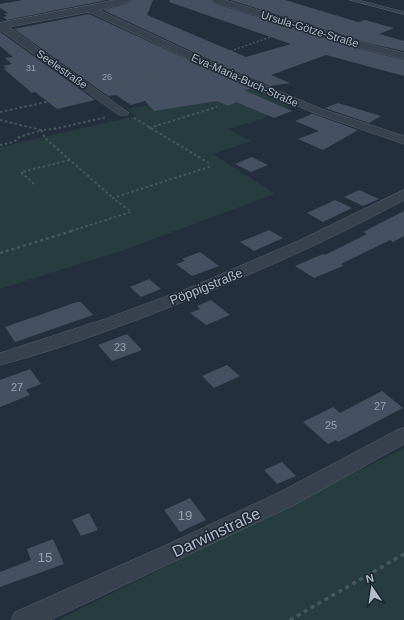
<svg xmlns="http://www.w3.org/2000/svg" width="404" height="620" font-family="Arial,sans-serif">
  <rect width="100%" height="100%" fill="#242f3e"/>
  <!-- green -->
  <path fill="#263c3f" d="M257,88L295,105L249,124L248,123L229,129L251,141L213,154L275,194L127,249L0,289V147L136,116L126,109Z
    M404,448V620H58Z"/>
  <!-- building -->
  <path fill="#455162" d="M23,0H107L7,20L3,17L7,16L4,14L8,13L0,8V4Z
    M131,0H153L147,15L246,57L291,44L169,2L170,0H211L213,3L360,49L404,60V76L326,55L271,75L290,83L270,86L234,71L103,10L129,3Z
    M230,0H285L358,22L365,20L394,28L379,34L404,41V51L368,43Z
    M89,14L252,89L244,90L292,111L274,118L236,102L228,106L217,101L154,111L145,101L131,105L116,95L108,96L14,29Z
    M0,32L95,100L57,109L35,92L32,93L4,69L7,68L3,66L12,64L5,58L13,57L0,46Z
    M338,103L381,116L369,123L325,108Z
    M312,114H313L358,130L323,150L298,139L319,131L295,121Z
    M252,157L268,165L251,172L235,164Z
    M359,190L379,199L363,206L344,197Z
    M335,200L352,208L323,222L307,213Z
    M404,211V236L393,242L390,240L341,264L343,266L314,278L295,266L323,254L325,255L367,234L363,232Z
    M269,230L283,238L254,251L240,242Z
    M200,252L219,266L192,276L176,264L185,261L182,259Z
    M149,279L161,289L141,297L130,287Z
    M211,300L230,315L206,325L190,313L200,309L197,306Z
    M77,302H81L93,315L15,342L5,327Z
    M127,334L142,350L112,361L98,345Z
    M227,365L240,376L214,388L202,376Z
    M30,369L41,384L26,390L30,395L0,407V380Z
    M382,391L403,408L338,442L336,440L328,444L303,422L333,407L340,413Z
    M282,462L296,476L277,484L264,470Z
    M190,498L206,520L180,532L164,510Z
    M89,513L98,530L81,536L72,520Z
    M53,539L64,564L0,587V572L31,560L27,549Z"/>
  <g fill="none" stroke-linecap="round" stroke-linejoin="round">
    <!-- service casing -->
    <g stroke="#565f6c" stroke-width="1">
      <path id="service" d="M350,0H358L404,12V14Z"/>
    </g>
    <!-- minor casing -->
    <g stroke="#565f6c" stroke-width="1">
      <path id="minor" d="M115,0H130L129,2L99,10L233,72L322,109L404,136V144L314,113L225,76L89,12L9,27L129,113L127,115H119L0,30V23Z
        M212,0H225L368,44L404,53V59L360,48L213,2Z
        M404,190V200C321,245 235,282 147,316C99,334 50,352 0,365V353L108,318L194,286L298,241Z
        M404,428V444L296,504L50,620H11L15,612L164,546L280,492L397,430Z"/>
    </g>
    <!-- path-far3 -->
    <path stroke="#44595c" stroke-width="1.5" stroke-dasharray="2 2" stroke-linecap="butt" d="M219,55L282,33
      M108,87L186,67
      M51,101L76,95"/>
    <!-- path-far2 -->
    <path stroke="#44595c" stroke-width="2" stroke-dasharray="2.5 2.5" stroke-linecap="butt" d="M0,112L56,100
      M134,118L212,165
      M0,120L41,130L54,129L107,117
      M149,128L217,107
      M41,130L45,138L113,198
      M0,145L14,142L19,137L39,131
      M34,184L21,172L70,160
      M71,231L131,212L113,198L212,166"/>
    <!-- path-far1 -->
    <path stroke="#44595c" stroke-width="2.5" stroke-dasharray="3 3" stroke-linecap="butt" d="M0,253L75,230"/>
    <!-- path -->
    <path stroke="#44595c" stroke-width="3.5" stroke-dasharray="4 4" stroke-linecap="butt" d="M290,620L404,554"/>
    <!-- service -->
    <use href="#service" fill="#38414e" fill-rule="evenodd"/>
    <!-- minor -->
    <use href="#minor" fill="#38414e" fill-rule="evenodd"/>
  </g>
  <g text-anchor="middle" stroke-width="3" stroke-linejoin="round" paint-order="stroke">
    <!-- far-number labels -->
    <g font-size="9" fill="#98a1af">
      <text x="31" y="71">31</text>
      <text x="107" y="80">26</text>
    </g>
    <!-- far-street labels -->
    <g font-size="11" fill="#b4bcc9" stroke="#1d2633">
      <text transform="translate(310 29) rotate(17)" y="4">Ursula-Götze-Straße</text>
      <text transform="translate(62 69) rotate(35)" y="4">Seelestraße</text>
      <text transform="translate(245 80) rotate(24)" y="4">Eva-Maria-Buch-Straße</text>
    </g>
    <!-- number labels -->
    <g font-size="11" fill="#98a1af">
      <text x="120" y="351">23</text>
      <text x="17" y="391">27</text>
      <text x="380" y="410">27</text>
      <text x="331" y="429">25</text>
    </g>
    <!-- street labels -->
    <g font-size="13" fill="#b4bcc9" stroke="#1d2633">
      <text transform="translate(206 286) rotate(-22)" y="5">Pöppigstraße</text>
    </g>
    <!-- near-number labels -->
    <g font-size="13" fill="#98a1af">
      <text x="185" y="520">19</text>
      <text x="45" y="562">15</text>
    </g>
    <!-- near-street labels -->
    <g font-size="16" fill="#b4bcc9" stroke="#1d2633">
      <text transform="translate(216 532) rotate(-25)" y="6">Darwinstraße</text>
    </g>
  </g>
  <!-- north arrow -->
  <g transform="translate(372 588) rotate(347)" stroke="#1d2633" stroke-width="3" paint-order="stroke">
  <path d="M0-3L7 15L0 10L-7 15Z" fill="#b4bcc9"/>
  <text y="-6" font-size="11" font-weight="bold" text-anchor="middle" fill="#b4bcc9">N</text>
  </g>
</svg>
